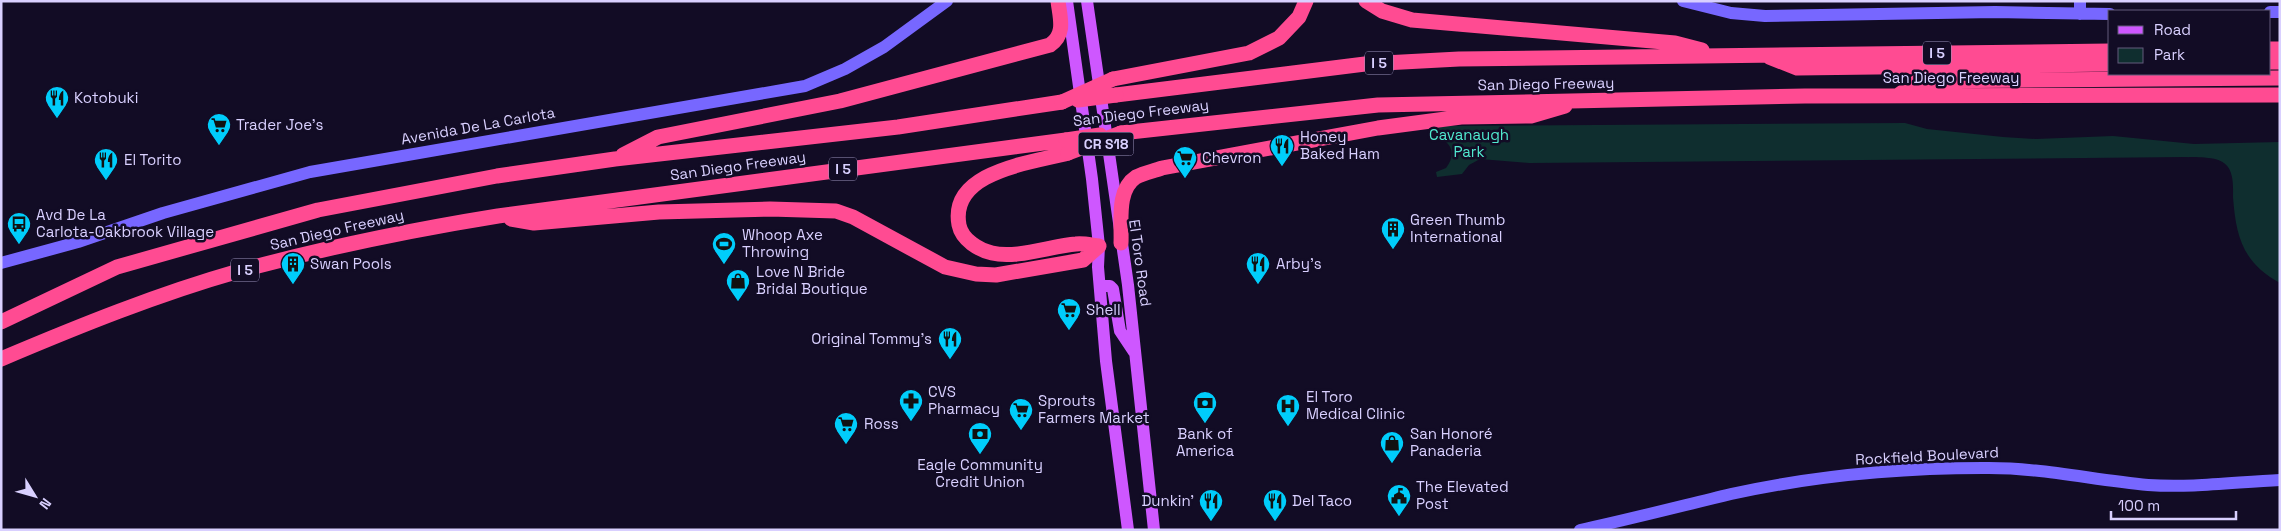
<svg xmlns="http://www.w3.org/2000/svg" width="2281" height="531" font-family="'Space Grotesk',sans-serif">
  <rect width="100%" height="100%" fill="#120c25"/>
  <!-- green -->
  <path fill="#0f2e2f" d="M1905,123L1927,129L2003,137L2036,139L2113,136L2194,144L2280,142V283C2243,263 2236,237 2233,197C2233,188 2234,176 2228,167C2220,155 2197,158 2185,157L1529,163L1480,159L1469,165L1462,174L1437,177L1436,172L1446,168C1456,155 1453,143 1437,137L1436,128L1446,126Z"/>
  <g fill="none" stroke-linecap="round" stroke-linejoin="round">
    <!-- secondary -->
    <path stroke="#7767ff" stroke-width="12" d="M1683,1L1731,13L1765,16L1995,12L2110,14
      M2080,1V14
      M2270,12H2280
      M1,263L78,242L163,213L310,172L805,86L845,69L884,47L947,1
      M1580,530C1631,519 1681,506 1731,494C1813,476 1899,468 1983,468C2039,467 2092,480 2148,485C2192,488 2236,482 2280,480"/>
    <!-- primary -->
    <path stroke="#ce57ff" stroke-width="12" d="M1067,1L1092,179L1099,246L1098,267L1106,361L1128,530
      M1087,1L1128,285L1154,530
      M1100,286H1110L1113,289L1120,331L1134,352"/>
    <!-- highway -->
    <path stroke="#ff4b92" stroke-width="15" d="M1366,1L1382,11L1412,20L1675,43L1702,50
      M2270,49H2280
      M1769,57L1797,68L2110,64
      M2270,62H2280
      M1113,79L1249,53L1279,38L1299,17L1306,1
      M1116,95L1365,64L1459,59L2110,51
      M1897,96L1918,81L2280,78
      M1121,133L1378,105L1805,96L2280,95
      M1068,153C1032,163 949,171 959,225C962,240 979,250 992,253C1016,259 1051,246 1076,244C1083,243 1091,245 1099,246
      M623,155L658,137L840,101L1050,45C1066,34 1060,18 1058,1
      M511,219L534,223L659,212L770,209L836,211L853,217L945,267L976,274L996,275L1083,260L1099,246
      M1121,243C1122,223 1116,190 1136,177C1144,173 1154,171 1162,168L1378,128L1461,117L1531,116L1565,106
      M1,322L117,267L318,210L497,176L615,159L898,127L1062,102
      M1,359C79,326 158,294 239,271C324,248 411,230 498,216L1066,140"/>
    <!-- highway-bridge -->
    <path stroke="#ff4b92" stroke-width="15" d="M1078,100L1116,95
      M1062,102L1113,79
      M1066,140L1100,135
      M1068,153L1121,133"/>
  </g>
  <!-- icons -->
  <defs>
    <g id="restaurant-pin" transform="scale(1.25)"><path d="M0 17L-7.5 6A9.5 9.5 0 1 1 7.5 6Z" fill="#00cdfb" stroke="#120c25"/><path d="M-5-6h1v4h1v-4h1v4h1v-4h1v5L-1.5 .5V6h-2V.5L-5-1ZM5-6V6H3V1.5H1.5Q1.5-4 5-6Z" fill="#111"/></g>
    <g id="supermarket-pin" transform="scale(1.25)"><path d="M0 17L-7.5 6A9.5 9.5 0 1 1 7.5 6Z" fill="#00cdfb" stroke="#120c25"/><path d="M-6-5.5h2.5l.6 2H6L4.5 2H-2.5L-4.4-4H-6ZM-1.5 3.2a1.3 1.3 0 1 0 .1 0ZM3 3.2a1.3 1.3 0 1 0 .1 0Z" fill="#111"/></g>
    <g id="bus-pin" transform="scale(1.25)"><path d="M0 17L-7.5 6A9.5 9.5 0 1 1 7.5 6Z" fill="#00cdfb" stroke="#120c25"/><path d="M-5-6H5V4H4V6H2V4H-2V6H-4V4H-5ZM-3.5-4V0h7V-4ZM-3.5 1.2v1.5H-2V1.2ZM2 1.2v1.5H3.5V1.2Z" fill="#111"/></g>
    <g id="building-pin" transform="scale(1.25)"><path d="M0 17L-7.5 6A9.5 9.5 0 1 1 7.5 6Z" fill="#00cdfb" stroke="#120c25"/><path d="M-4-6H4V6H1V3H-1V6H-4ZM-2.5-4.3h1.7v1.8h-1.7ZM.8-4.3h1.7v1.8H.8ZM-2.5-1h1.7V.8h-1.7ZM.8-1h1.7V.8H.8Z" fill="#111"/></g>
    <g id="stadium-pin" transform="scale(1.25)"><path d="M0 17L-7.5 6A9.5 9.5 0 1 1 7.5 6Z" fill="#00cdfb" stroke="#120c25"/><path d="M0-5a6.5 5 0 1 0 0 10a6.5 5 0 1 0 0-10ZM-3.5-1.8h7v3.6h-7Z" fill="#111"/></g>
    <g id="shop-pin" transform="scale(1.25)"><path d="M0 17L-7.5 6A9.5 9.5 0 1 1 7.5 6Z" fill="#00cdfb" stroke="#120c25"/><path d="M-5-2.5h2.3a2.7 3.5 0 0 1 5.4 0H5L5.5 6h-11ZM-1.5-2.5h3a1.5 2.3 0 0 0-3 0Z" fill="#111"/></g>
    <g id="pharmacy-pin" transform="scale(1.25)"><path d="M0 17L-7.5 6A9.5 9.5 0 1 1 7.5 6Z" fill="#00cdfb" stroke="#120c25"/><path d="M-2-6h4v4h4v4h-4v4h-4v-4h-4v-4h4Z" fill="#111"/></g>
    <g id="bank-pin" transform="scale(1.25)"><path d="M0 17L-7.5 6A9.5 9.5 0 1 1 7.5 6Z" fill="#00cdfb" stroke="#120c25"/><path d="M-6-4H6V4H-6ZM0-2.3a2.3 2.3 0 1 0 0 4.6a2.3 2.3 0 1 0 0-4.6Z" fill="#111"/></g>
    <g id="hospital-pin" transform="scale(1.25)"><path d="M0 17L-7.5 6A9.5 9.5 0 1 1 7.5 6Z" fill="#00cdfb" stroke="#120c25"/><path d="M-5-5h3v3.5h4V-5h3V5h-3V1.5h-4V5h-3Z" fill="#111"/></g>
    <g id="civic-pin" transform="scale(1.25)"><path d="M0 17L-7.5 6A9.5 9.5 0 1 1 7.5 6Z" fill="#00cdfb" stroke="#120c25"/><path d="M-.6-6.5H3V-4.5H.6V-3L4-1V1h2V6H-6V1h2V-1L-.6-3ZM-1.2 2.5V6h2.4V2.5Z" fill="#111"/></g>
  </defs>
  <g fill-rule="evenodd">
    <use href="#restaurant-pin" x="57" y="98"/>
    <use href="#supermarket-pin" x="219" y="125"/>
    <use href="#restaurant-pin" x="1282" y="146"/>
    <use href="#supermarket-pin" x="1185" y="158"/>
    <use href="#restaurant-pin" x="106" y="160"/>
    <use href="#bus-pin" x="19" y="224"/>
    <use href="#building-pin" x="1393" y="229"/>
    <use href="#stadium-pin" x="724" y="244"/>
    <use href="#building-pin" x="293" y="264"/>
    <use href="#restaurant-pin" x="1258" y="264"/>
    <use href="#shop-pin" x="738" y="281"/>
    <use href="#supermarket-pin" x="1069" y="310"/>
    <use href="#restaurant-pin" x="950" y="339"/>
    <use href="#pharmacy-pin" x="911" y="401"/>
    <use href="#bank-pin" x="1205" y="403"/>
    <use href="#hospital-pin" x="1288" y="406"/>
    <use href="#supermarket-pin" x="1021" y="410"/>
    <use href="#supermarket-pin" x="846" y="424"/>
    <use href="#bank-pin" x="980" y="434"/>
    <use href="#shop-pin" x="1392" y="443"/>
    <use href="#civic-pin" x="1399" y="496"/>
    <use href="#restaurant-pin" x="1211" y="501"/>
    <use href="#restaurant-pin" x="1275" y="501"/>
  </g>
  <g text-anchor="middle" stroke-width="5" stroke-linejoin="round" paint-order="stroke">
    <!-- shield labels -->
    <g fill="#120c25" stroke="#9d95be" stroke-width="1">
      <rect x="1923" y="41.5" width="28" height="23" rx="4"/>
      <rect x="1365" y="51.5" width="28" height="23" rx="4"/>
      <rect x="1078.5" y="132.5" width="55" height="23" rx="4"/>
      <rect x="829" y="157.5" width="28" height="23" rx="4"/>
      <rect x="231" y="258.5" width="28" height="23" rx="4"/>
    </g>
    <g font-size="14" font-weight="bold" fill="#d9d0ff">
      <text x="1937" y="58">I 5</text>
      <text x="1379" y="68">I 5</text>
      <text x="1106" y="149">CR S18</text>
      <text x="843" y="174">I 5</text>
      <text x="245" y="275">I 5</text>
    </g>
    <!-- street labels -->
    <g font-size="15" fill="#d9d0ff" stroke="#120c25">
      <text x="1951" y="83">San Diego Freeway</text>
      <text transform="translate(1546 84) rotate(-1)" y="5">San Diego Freeway</text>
      <text transform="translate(1141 113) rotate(-7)" y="5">San Diego Freeway</text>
      <text transform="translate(478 126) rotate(-10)" y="5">Avenida De La Carlota</text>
      <text transform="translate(738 166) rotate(-8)" y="5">San Diego Freeway</text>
      <text transform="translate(337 230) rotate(-13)" y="5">San Diego Freeway</text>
      <text transform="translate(1140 263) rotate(82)" y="5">El Toro Road</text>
      <text transform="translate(1927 456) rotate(-3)" y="5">Rockfield Boulevard</text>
    </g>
    <!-- poi labels -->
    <g font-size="15" fill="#d9d0ff" stroke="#120c25" text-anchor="start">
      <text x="74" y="103">Kotobuki</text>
      <text x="236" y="130">Trader Joe's</text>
      <text x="1300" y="142">Honey<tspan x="1300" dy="17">Baked Ham</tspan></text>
      <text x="1202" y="163">Chevron</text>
      <text x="124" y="165">El Torito</text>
      <text x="36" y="220">Avd De La<tspan x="36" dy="17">Carlota-Oakbrook Village</tspan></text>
      <text x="1410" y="225">Green Thumb<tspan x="1410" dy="17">International</tspan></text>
      <text x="742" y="240">Whoop Axe<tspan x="742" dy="17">Throwing</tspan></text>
      <text x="310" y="269">Swan Pools</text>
      <text x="1276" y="269">Arby's</text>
      <text x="756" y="277">Love N Bride<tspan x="756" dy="17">Bridal Boutique</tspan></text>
      <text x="1086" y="315">Shell</text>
      <text x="932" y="344" text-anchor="end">Original Tommy's</text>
      <text x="928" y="397">CVS<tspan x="928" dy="17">Pharmacy</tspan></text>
      <text x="1306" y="402">El Toro<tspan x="1306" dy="17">Medical Clinic</tspan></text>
      <text x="1038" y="406">Sprouts<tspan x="1038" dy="17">Farmers Market</tspan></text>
      <text x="864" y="429">Ross</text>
      <text x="1205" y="439" text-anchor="middle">Bank of<tspan x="1205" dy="17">America</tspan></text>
      <text x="1410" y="439">San Honoré<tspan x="1410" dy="17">Panaderia</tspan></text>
      <text x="980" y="470" text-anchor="middle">Eagle Community<tspan x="980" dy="17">Credit Union</tspan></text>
      <text x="1416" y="492">The Elevated<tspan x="1416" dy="17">Post</tspan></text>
      <text x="1194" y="506" text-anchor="end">Dunkin'</text>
      <text x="1292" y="506">Del Taco</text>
    </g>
    <!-- park labels -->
    <g font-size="15" fill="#51ead0" stroke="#120c25">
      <text x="1469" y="140">Cavanaugh<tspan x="1469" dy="17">Park</tspan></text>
    </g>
  </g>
  <!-- border -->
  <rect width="2281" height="531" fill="none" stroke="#d9d0ff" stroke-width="5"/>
  <!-- legend -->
  <rect x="2108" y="10" width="162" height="65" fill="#120c25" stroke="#625a7c"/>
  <rect x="2118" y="26" width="25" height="8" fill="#ce57ff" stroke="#625a7c"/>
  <text x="2154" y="35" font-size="15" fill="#d9d0ff">Road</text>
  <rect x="2118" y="48" width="25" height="15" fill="#0f2e2f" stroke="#625a7c"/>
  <text x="2154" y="60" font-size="15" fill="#d9d0ff">Park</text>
  <!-- north arrow -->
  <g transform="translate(35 496) rotate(127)" stroke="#120c25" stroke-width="4" paint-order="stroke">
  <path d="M0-4L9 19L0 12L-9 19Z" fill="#d9d0ff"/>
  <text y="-8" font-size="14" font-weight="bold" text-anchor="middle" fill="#d9d0ff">N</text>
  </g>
  <!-- scale -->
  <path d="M2111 511v8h125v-8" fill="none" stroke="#d9d0ff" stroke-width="2.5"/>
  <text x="2118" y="511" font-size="15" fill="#d9d0ff" stroke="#120c25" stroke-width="4" paint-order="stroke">100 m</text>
</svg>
